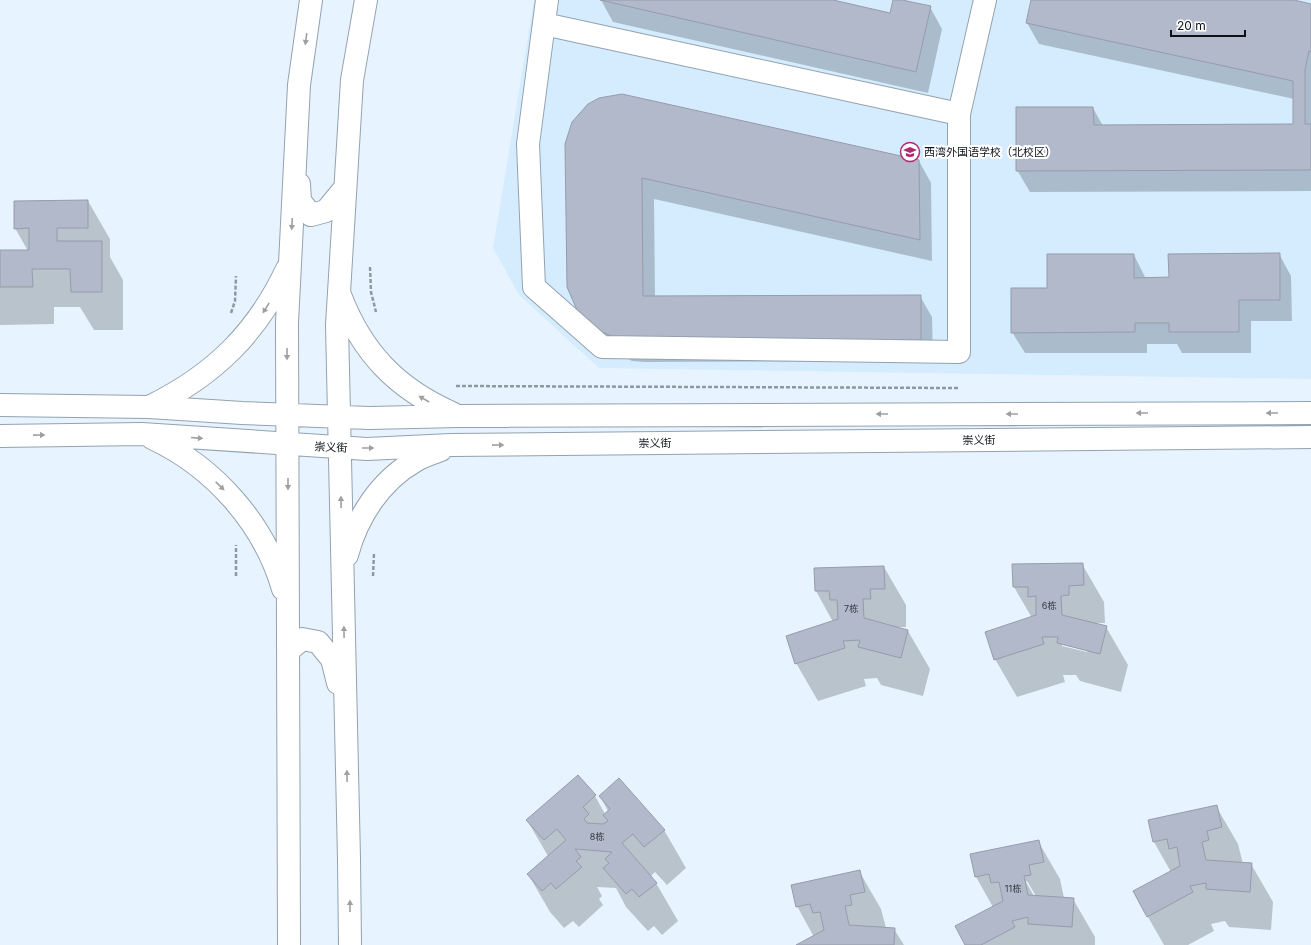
<svg xmlns="http://www.w3.org/2000/svg" width="1311" height="945" font-family="Inter,'Noto Sans SC',sans-serif">
  <rect width="100%" height="100%" fill="#e7f4ff"/>
  <!-- built -->
  <path fill="#d5ecfe" d="M534,0H1311V379L599,368L519,295L493,248Z"/>
  <!-- shadow -->
  <path fill="#0003" fill-rule="evenodd" d="M601,0H829L891,14L894,0H897L930,7L942,29L928,93L613,22Z
    M1032,0H1289L1311,5V191L1030,192L1017,170L1093,108L1103,126L1294,125V99L1039,44L1027,23Z
    M599,99L919,161L931,183L932,261L654,199L655,297L920,296L932,317L933,361L645,362L632,361L609,350L591,332L569,133L580,113Z
    M88,201L110,239V257L123,280V330H94L80,307H54V324L0,325V251H28L15,228Z
    M1279,254L1291,276L1292,321H1251V353H1182L1177,344H1147V353H1025L1012,332L1048,289L1134,255L1146,279L1170,278Z
    M1082,564L1104,602L1105,623H1094L1106,627L1128,665L1121,692L1080,681L1076,675H1063L1065,682L1017,697L995,659L1032,618L1014,587ZM1062,644L1088,650L1087,652L1062,646Z
    M884,567L906,605V627H896L908,631L930,669L923,696L881,685L877,678L864,679L866,686L818,701L796,663L833,622L816,591Z
    M595,796L605,814L608,811L600,796L664,830L686,868L667,885L655,872L650,877L656,883L678,921L662,935L654,926L648,931L626,907L616,888L597,887L602,896L599,899L603,905L579,927L573,921L564,928L550,912L528,874L548,856L527,820Z
    M1216,806L1238,844L1243,864H1251L1273,902L1271,930L1229,927L1225,921L1211,924L1214,931L1188,945H1164L1148,917L1171,872L1154,842Z
    M1038,841L1060,879L1064,898L1073,899L1095,937V945H966L993,907L976,877ZM1027,881L1036,896H1034L1026,882Z
    M859,871L881,909L886,928L894,929L904,945H799L814,937L797,906Z"/>
  <!-- building -->
  <path fill="#b1b9ca" stroke="#959cac" d="M600,0H833L890,13L893,0H902L931,6L916,72Z
    M1031,0H1294L1311,4V52L1309,51L1305,70V124H1311V170L1016,171V107H1093L1094,125L1293,124V81L1026,23Z
    M622,94L919,160L920,240L642,178L643,296L921,295V340L633,341L620,340L596,329L577,310L567,287L565,144L572,122L588,104L599,98Z
    M88,200V228H57V241H102V292H71L70,269H32L33,287H0V250H29V228L14,229V201Z
    M1280,253V300H1239V332H1169V323H1135V332L1011,333V288H1047V254H1134V278L1169,277L1168,254Z
    M1083,563L1084,585L1069,586V595L1061,596L1062,615L1107,626L1100,654L1057,643L1058,637H1042L1044,644L994,660L985,632L1036,615V596L1028,597V587H1013L1012,564Z
    M884,566L885,589H870L871,599H863L864,618L908,630L901,658L858,647L860,640L843,641L845,648L795,664L786,636L838,619L837,600H830L829,591H815L814,568Z
    M578,775L596,795L583,807L589,814L584,819L587,823L603,824L608,821L603,815L610,809L599,796L619,778L665,830L644,847L633,834L622,843L657,883L639,897L632,889L626,894L603,868L609,863L605,859L612,852L575,849L581,857L576,861L582,867L556,889L551,883L542,891L527,874L566,840L557,829L544,840L526,820Z
    M1217,805L1222,827L1207,831L1209,840L1202,842L1206,860L1252,863L1250,892L1206,889V883L1190,886L1193,892L1147,917L1133,891L1180,866L1177,847L1169,849L1167,839L1153,842L1148,820Z
    M1039,840L1044,862L1029,865L1031,875L1024,876L1028,895L1074,898L1072,927L1028,924V917L1012,921L1015,927L981,945H965L955,926L1003,901L999,882L991,883L989,874L975,877L970,854Z
    M860,870L865,892L850,895L852,905L845,906L849,925L895,928L894,945H796L824,930L820,912L813,913L810,904L796,907L791,885Z"/>
  <g fill="none" stroke-linecap="round" stroke-linejoin="round">
    <!-- minor casing -->
    <g stroke="#93a2af" stroke-width="24">
      <path id="minor" d="M547,0L528,144L534,287L602,347L959,352V114L985,0
        M544,24L959,114
        M299,184L300,201L311,215L326,211L345,188
        M340,295C362,353 397,389 454,414
        M0,405L149,407L242,413L369,418L459,416L1311,413
        M151,406C214,375 257,333 287,269
        M0,436L142,434L367,449L451,445L1311,437
        M152,438C214,467 264,523 283,589
        M347,555C357,517 380,481 415,461C423,456 433,453 441,450
        M289,650L302,639L318,642L332,659L338,683
        M289,945L287,323L299,85L311,0
        M350,945L349,859L337,325L352,80L366,0"/>
    </g>
    <!-- path -->
    <path stroke="#8e98a0" stroke-width="2.5" stroke-dasharray="4 2" stroke-linecap="butt" d="M370,267L371,292L376,312
      M231,313L235,301L236,276
      M456,386L959,388
      M236,576V545
      M373,576L374,553"/>
    <!-- minor -->
    <use href="#minor" stroke="#fff" stroke-width="22"/>
  </g>
  <!-- one-way arrows -->
  <defs><path id="oneway-solid" d="M-6-.8H1V-3.2L6.5 0L1 3.2V.8H-6Z"/></defs>
  <g fill="#9ea0a2">
    <use href="#oneway-solid" transform="translate(306 39) rotate(98)"/>
    <use href="#oneway-solid" transform="translate(292 224) rotate(93)"/>
    <use href="#oneway-solid" transform="translate(266 308) rotate(122)"/>
    <use href="#oneway-solid" transform="translate(287 354) rotate(90)"/>
    <use href="#oneway-solid" transform="translate(424 399) rotate(-150)"/>
    <use href="#oneway-solid" transform="translate(1142 413) rotate(180)"/>
    <use href="#oneway-solid" transform="translate(1272 413) rotate(180)"/>
    <use href="#oneway-solid" transform="translate(882 414) rotate(180)"/>
    <use href="#oneway-solid" transform="translate(1012 414) rotate(180)"/>
    <use href="#oneway-solid" transform="translate(39 435) rotate(-1)"/>
    <use href="#oneway-solid" transform="translate(197 438) rotate(5)"/>
    <use href="#oneway-solid" transform="translate(498 445) rotate(-1)"/>
    <use href="#oneway-solid" transform="translate(368 448)"/>
    <use href="#oneway-solid" transform="translate(288 484) rotate(90)"/>
    <use href="#oneway-solid" transform="translate(220 486) rotate(44)"/>
    <use href="#oneway-solid" transform="translate(341 502) rotate(-91)"/>
    <use href="#oneway-solid" transform="translate(344 632) rotate(-91)"/>
    <use href="#oneway-solid" transform="translate(347 776) rotate(-91)"/>
    <use href="#oneway-solid" transform="translate(350 906) rotate(-90)"/>
  </g>
  <!-- icons -->
  <defs>
    <g id="school-ring" transform="scale(1)"><circle r="9.5" fill="#fff" stroke="#b12a6d" stroke-width="1.5"/><path d="M0-5L7-2L0 1L-7-2ZM-4 1L0 2.5L4 1V4Q0 6-4 4Z" fill="#b12a6d"/></g>
  </defs>
  <g fill-rule="evenodd">
    <use href="#school-ring" x="910" y="152"/>
  </g>
  <g text-anchor="middle" stroke-width="4" stroke-linejoin="round" paint-order="stroke">
    <!-- number labels -->
    <g font-size="9" fill="#353b43">
      <text x="1049" y="609">6栋</text>
      <text x="851" y="612">7栋</text>
      <text x="597" y="840">8栋</text>
      <text x="1013" y="892">11栋</text>
    </g>
    <!-- poi labels -->
    <g font-size="11" fill="#0c1116" stroke="#fff" text-anchor="start">
      <text x="924" y="156">西湾外国语学校（北校区）</text>
    </g>
    <!-- street labels -->
    <g font-size="11" fill="#0c1116" stroke="#fff">
      <text transform="translate(979 440) rotate(-1)" y="4">崇义街</text>
      <text transform="translate(655 443) rotate(-1)" y="4">崇义街</text>
      <text transform="translate(331 447) rotate(3)" y="4">崇义街</text>
    </g>
  </g>
  <!-- scale -->
  <path d="M1171 30v6h74v-6" fill="none" stroke="#0c1116" stroke-width="2"/>
  <text x="1177" y="30" font-size="12" fill="#0c1116" stroke="#ffffff" stroke-width="3" paint-order="stroke">20 m</text>
</svg>
